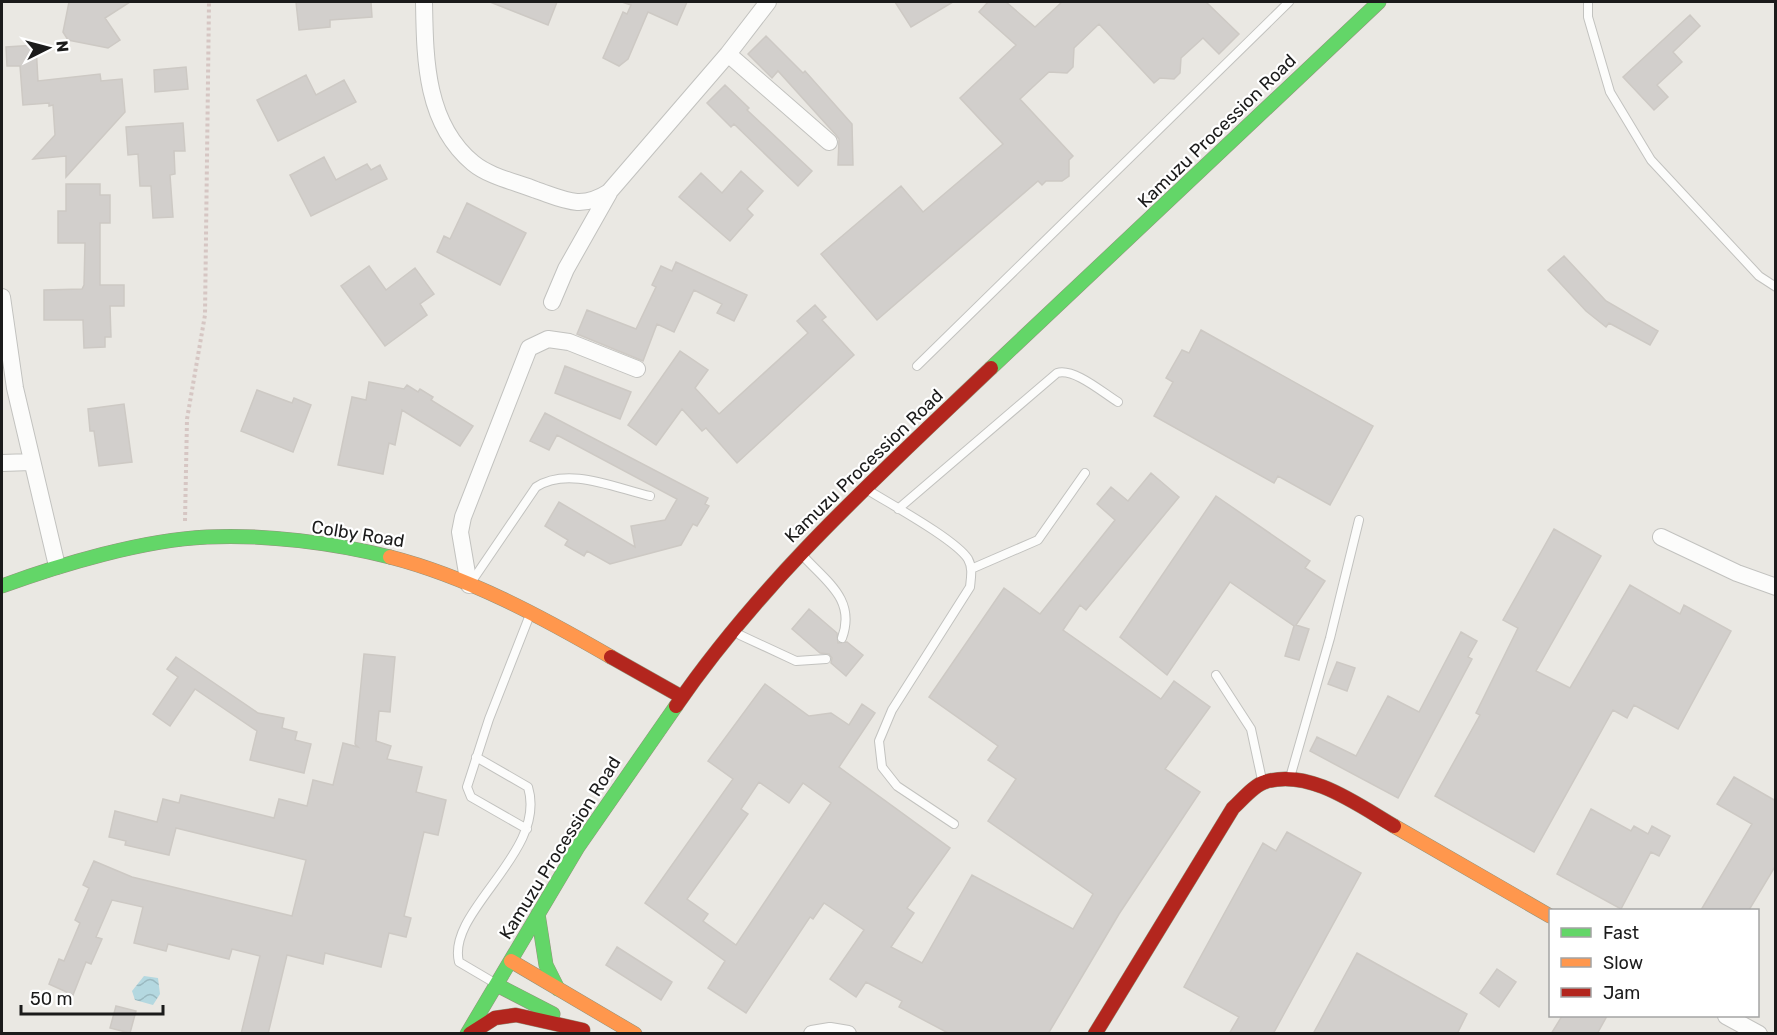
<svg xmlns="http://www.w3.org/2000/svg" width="1777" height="1035" font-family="Rubik,sans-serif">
  <defs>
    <pattern id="water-waves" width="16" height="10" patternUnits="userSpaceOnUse" patternTransform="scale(1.5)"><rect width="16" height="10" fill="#b4d8e0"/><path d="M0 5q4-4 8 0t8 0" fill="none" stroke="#9ab9c0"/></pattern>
  </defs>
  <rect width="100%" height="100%" fill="#eae8e3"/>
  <!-- water -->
  <path fill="url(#water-waves)" d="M144,976L158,978L160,994L153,1005L135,1000L132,991Z"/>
  <!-- building -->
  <path fill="#d2cfcc" stroke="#cdc9c4" stroke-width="1.5" fill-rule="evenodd" d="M69,2H130L105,18L120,40L108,48L68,40L63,32Z
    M296,2H371L372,17L330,20V27L299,30Z
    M490,2H557L548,25Z
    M622,2H687L677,25L648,12L628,59L619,66L603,58L623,12L627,14L631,5Z
    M895,2H953L911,27Z
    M988,2H1006L1035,27L1062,2H1206L1239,34L1219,54L1203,38L1181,58L1180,73L1174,79L1160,78L1154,83L1099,24L1074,48L1073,67L1067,73L1049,72L1020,99L1073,156L1069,160V176L1062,181H1046L1042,185L1038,181L877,320L821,254L901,186L923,212L1003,144L960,98L1016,45L979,12Z
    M1690,15L1700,26L1673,52L1682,62L1657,85L1668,97L1654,110L1623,77Z
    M766,36L803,73L805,71L852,124L853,165H838L839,139L836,135L778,71L772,78L748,54Z
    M36,45L38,81L100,74L101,81L122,79L125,112L66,177V156L33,159L55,135L53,105L49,106V103L23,105L20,66H7L6,47Z
    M186,67L188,89L155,92L154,70Z
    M306,75L316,95L344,80L356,102L278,141L257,100Z
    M725,85L749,108L747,110L812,171L798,186L734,124L731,127L707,103Z
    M183,123L185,151H174L175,174L170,175L173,217L153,218L151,186H140L138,154L128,155L126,127Z
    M324,157L336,180L367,164L371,170L380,165L387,179L311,216L290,175Z
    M741,171L763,191L747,209L753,215L730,241L679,197L701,173L722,193Z
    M66,184H100V195H110V223H100V285H124V306H110L111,337H105V347L84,348L83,320H44V290L82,289L84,285L85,243H58V211H66Z
    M467,203L526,233L500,285L437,252L444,236L450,239Z
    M1564,256L1606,301L1658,331L1650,345L1609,323L1606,327L1586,311L1548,270Z
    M676,262L747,295L734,321L717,313L722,304L694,290L674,332L657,324L643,361L577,334L587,310L636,329L656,287L652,285L661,266L672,271Z
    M369,266L386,290L415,268L434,294L420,304L427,315L385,346L341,286Z
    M815,305L826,317L822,320L854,355L737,463L706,428L702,431L682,409L656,445L628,425L680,351L708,370L695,388L719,414L808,333L797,321Z
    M1201,330L1373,426L1330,505L1278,476L1274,483L1154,416L1173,382L1166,378L1182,350L1189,353Z
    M565,366L631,392L620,419L555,393Z
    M369,382L404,389L407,385L418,392L420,389L433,397L431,400L473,426L460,446L402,410L395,445L389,443L383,474L338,465L352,397L366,400Z
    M257,390L292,403L294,398L311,405L293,452L241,431Z
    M124,404L132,462L99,466L94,431H90L88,409Z
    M545,413L708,498L705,504L709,506L697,526L693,524L681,545L610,564L587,551L584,556L565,545L568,540L545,526L559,502L635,547L631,526L665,520L677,499L557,435L549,450L530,441Z
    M1151,473L1179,497L1086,610L1080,605L1063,630L1161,699L1174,681L1210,707L1165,769L1200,792L1119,914L1048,1034H950L899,1007L902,1001L866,982L856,997L830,979L864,930L824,903L813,919L810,917L746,1013L708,988L725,961L645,903L733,779L708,761L765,684L809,716L831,713L849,725L862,704L875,713L839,767L950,848L907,908L914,913L891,947L922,963L972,875L1073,929L1093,894L988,821L1016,779L988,760L998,746L929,697L1004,588L1040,614L1115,520L1097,504L1111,487L1128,501ZM759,782L789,803L803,783L831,803L736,945L703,921L708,914L687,899L748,814L741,809Z
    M1216,496L1310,561L1305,568L1325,581L1296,625L1309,629L1299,660L1285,656L1294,626L1230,582L1167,675L1120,637Z
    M1554,529L1601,556L1536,671L1570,688L1630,585L1680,614L1684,605L1731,631L1678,729L1634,705L1627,718L1613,710L1534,852L1435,796L1480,715L1476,713L1518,628L1503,620Z
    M809,609L837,633L838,643L847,642L863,655L846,676L831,663L832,658L829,654L820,653L792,629Z
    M1461,632L1477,641L1468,657L1472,659L1398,798L1310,751L1317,737L1356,756L1388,696L1419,712Z
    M364,654L395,657L390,712L379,711L376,741L391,746L387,759L422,767L416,792L446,800L438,835L424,832L404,916L411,918L406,937L389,933L381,967L325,953L323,964L287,955L268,1034H241L260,956L232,949L229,959L168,944L166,951L134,943L143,907L112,900L96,937L102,939L91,964L86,962L73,995L49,984L59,959L64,961L80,923L75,920L89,888L83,885L94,861L132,877L292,916L306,860L176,828L169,855L125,845L126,841L109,837L115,811L157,822L163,799L179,803L181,795L274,818L279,799L307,806L313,780L333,785L343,743L358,747L355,744Z
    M176,657L258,713L284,718L282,728L297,732L295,740L311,744L304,773L250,760L257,731L195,689L170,726L153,714L178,677L167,669Z
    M1337,662L1355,668L1347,691L1328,684Z
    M1734,777L1776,801V865L1749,910H1701L1752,824L1717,804Z
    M1591,809L1631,831L1634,826L1648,834L1652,826L1670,836L1659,856L1651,852L1621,909L1557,874Z
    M1287,832L1361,873L1273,1034H1229L1239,1017L1184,987L1263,843L1276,851Z
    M617,947L672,982L661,1000L606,965Z
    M1357,953L1467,1014L1457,1034H1313Z
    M1497,969L1516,982L1499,1007L1480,993Z
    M116,1006L136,1011L130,1033L110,1028Z
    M1562,1016H1607L1597,1034H1551Z"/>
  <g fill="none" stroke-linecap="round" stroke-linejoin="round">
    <!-- lane casing -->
    <g stroke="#c2c2bf" stroke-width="10">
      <path id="lane" d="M1588,2V17L1610,92L1651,160L1759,276L1776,287
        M917,366L1289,2
        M871,492C892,505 956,540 968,559C973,568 971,577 970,587L892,710L879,741L882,767L897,786L954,824
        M898,509L1057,373C1075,368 1103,393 1118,402
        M804,557C827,582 856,600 842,638
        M971,569L1038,540L1085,473
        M470,584L536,487C568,466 615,488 650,496
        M740,635L796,661L826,659
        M1216,675L1251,729L1262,780
        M476,757L528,787C548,852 446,911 459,962L493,982
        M1291,774L1330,638L1359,520
        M527,829L471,797L467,787L489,719L531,612"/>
    </g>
    <!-- street casing -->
    <g stroke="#c2c2bf" stroke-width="18">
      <path id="street" d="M424,2C425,58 425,123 473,163C490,177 516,182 536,190C565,200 581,210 609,192L728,54L768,2
        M728,54L829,142
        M2,297L15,388L57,566
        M552,302L566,269L609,193
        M2,463L31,462
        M1661,537L1737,573L1776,587
        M469,585L460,532L463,517L529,348L548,339L569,342L637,369
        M1726,1016L1759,1034
        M812,1034L830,1031L848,1034"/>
    </g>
    <!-- fast casing -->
    <g stroke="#92937b" stroke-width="15">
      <path id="fast" d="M991,368L1379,2
        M2,586C62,564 143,540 207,537C265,534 334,543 390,557
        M538,914L546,965L558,989
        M497,985L553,1014
        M467,1034L578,847L676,706"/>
    </g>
    <!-- slow casing -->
    <g stroke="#92937b" stroke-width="15">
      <path id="slow" d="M390,557C468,577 542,617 611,657
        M1394,826L1550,916
        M511,961L635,1034"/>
    </g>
    <!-- jam casing -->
    <g stroke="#92937b" stroke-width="15">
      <path id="jam" d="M611,657L682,697
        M676,706C764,578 879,475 991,368
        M470,1034L495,1018L516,1015L583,1030
        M1095,1034L1233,808C1242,800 1254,785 1265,782C1309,768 1358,805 1394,826"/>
    </g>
    <!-- path -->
    <path stroke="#d6c6c3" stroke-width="4" stroke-dasharray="3 3" stroke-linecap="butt" d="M185,521L187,419L205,315L209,2"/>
    <!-- lane -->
    <use href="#lane" stroke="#fcfcfb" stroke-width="8"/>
    <!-- street -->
    <use href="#street" stroke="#fcfcfb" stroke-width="16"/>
    <!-- fast -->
    <use href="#fast" stroke="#63d668" stroke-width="14"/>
    <!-- slow -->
    <use href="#slow" stroke="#ff974d" stroke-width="14"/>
    <!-- jam -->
    <use href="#jam" stroke="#b3261e" stroke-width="14"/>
  </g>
  <g text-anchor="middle" stroke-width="4.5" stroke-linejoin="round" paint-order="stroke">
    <!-- street labels -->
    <g font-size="18" fill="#1b1b1b" stroke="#fff">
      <text transform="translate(1217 131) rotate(-44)" y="6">Kamuzu Procession Road</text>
      <text transform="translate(864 466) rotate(-44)" y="6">Kamuzu Procession Road</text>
      <text transform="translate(358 534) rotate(9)" y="6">Colby Road</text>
      <text transform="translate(560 848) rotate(-58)" y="6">Kamuzu Procession Road</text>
    </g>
  </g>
  <!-- border -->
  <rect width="1777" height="1035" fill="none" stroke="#1b1b1b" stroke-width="6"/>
  <!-- legend -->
  <rect x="1549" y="909" width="210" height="108" fill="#ffffff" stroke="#a4a4a4" stroke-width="1.5"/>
  <rect x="1561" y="928" width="30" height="9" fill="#63d668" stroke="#a4a4a4" stroke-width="1.5"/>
  <text x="1603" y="939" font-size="18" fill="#1b1b1b">Fast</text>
  <rect x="1561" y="958" width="30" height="9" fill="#ff974d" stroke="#a4a4a4" stroke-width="1.5"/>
  <text x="1603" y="969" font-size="18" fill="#1b1b1b">Slow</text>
  <rect x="1561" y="988" width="30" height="9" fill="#b3261e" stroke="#a4a4a4" stroke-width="1.5"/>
  <text x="1603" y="999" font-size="18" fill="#1b1b1b">Jam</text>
  <!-- north arrow -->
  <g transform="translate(48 48) rotate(84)" stroke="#ffffff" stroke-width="4.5" paint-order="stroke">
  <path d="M0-4.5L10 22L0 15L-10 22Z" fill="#1b1b1b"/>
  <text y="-9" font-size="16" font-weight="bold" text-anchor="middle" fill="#1b1b1b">N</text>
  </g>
  <!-- scale -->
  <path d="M21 1005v9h142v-9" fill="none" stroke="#1b1b1b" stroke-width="3"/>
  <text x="30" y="1005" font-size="18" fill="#1b1b1b" stroke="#ffffff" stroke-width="4.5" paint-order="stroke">50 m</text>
</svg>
